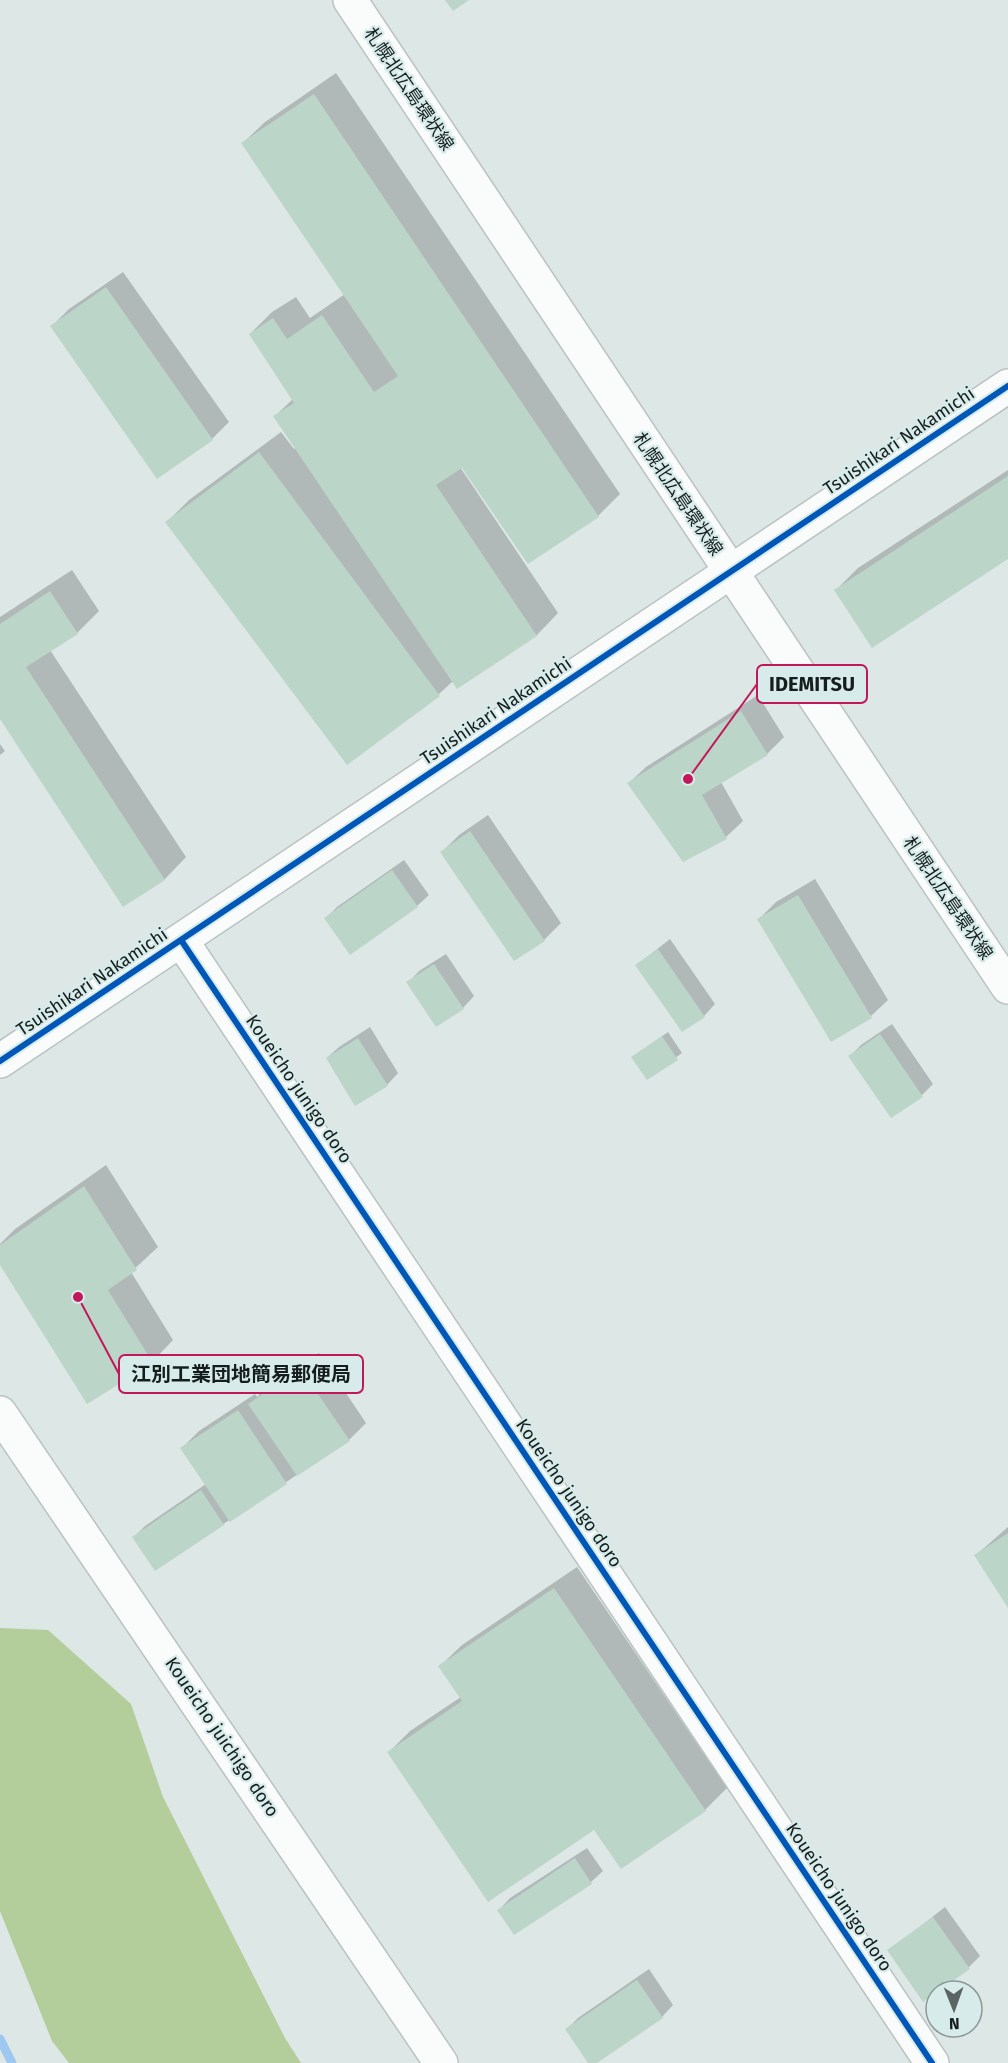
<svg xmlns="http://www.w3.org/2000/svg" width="1008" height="2063" font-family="'Fira Sans','Noto Sans JP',sans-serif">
  <rect width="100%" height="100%" fill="#dce7e6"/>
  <!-- forest -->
  <path fill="#b3cd9b" d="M0,1628L48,1630L131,1704L163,1797L285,2038L301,2063H69L52,2041L0,1911Z"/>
  <!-- shadow -->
  <path fill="#0003" d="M336,73L620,494L598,516L463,466L460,467L558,613L537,635L457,687L453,681L439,694L347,763L167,522L189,500L281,432L294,449L296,448L275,416L293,399L250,334L272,312L296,297L310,318L345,294L243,143L265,122Z
    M123,272L229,422L212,439L52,326L69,309Z
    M1008,470V557L836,590L858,568Z
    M72,570L99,611L77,633L50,650L186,857L165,879L124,905L0,716V617Z
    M758,695L784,737L767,754L721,782L743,821L726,837L629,783L646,767Z
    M0,744L5,751L0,755Z
    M488,815L561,923L544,940L515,959L442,852L459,835Z
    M404,860L429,895L417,906L351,953L326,918L337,907Z
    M815,879L888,1000L871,1016L759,919L776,902Z
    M670,939L715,1004L704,1016L637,965Z
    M446,954L474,996L463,1008L408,983L419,971Z
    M892,1024L933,1084L922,1095L891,1116L850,1056L861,1045Z
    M370,1027L398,1073L387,1085L327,1058L339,1047Z
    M668,1032L682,1053L648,1078L633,1057Z
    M106,1165L158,1247L131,1272L173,1340L152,1362L0,1262V1244L15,1229Z
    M319,1353L366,1423L349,1440L156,1569L134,1537L145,1526L206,1484L182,1448L199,1431L255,1394L257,1397L267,1387Z
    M1008,1527V1605L976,1555Z
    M577,1567L727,1788L705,1810L621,1867L594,1828L389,1752L410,1731L461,1697L440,1666L462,1645Z
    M587,1848L603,1871L591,1882L514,1933L499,1910L510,1898Z
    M945,1907L980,1956L969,1967L889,1951Z
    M649,1969L673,2005L662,2017L595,2063H590L567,2029L578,2018Z"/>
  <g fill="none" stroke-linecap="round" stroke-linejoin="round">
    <!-- stream -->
    <path stroke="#9fc8f0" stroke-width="9" d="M0,2039L12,2063"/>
  </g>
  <!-- building -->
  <path fill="#bcd5c9" d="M445,0H469L453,11Z
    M314,94L599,517L528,564L462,468L436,485L537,636L457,689L273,416L294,403L249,334L273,318L287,339L322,315L374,392L398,376L241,143Z
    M106,287L213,440L157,479L50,326Z
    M259,452L440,696L347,765L165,522Z
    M1008,476V559L872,648L834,590Z
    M50,591L78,634L26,667L165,880L123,907L0,719V624Z
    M741,711L768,755L702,795L727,839L683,862L627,783Z
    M470,831L545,941L514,961L440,852Z
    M392,870L418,907L350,955L324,918Z
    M798,895L872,1018L831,1042L757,919Z
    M658,949L705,1017L682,1032L635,965Z
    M434,964L464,1009L436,1027L406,982Z
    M880,1034L923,1097L891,1118L848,1056Z
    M662,1036L678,1060L647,1080L631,1057Z
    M358,1038L388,1086L355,1106L326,1058Z
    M84,1186L137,1270L108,1290L153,1363L87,1404L0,1265V1245Z
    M301,1369L350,1441L297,1476L248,1404Z
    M238,1410L287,1484L230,1522L180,1448Z
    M201,1490L224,1525L155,1571L132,1537Z
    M1008,1533V1608L974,1555Z
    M554,1588L706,1811L621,1869L594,1830L488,1902L387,1752L462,1701L438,1666Z
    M575,1858L592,1884L514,1935L497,1910Z
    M933,1917L970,1969L923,2002L887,1950Z
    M637,1980L663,2018L597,2063H588L565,2029Z"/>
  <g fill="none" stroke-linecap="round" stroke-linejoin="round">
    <!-- secondary casing -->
    <g stroke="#bac2c2" stroke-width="36">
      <path id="secondary" d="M181,940L932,2063
        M0,1061L1008,386
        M0,1413L441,2063"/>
    </g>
    <!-- primary casing -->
    <g stroke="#bac2c2" stroke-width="36">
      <path id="primary" d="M350,0L1008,987"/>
    </g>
    <!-- secondary -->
    <use href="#secondary" stroke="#fafbfb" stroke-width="33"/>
    <!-- primary -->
    <use href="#primary" stroke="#fafbfb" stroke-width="33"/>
    <!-- cycleway casing -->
    <g stroke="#d7ecea" stroke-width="10">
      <path id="cycleway" d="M181,940L932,2063
        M0,1061L1008,386"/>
    </g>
    <!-- cycleway -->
    <use href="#cycleway" stroke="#0057b8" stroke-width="6"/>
  </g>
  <g text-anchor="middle" stroke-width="4.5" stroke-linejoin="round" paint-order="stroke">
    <!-- street labels -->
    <g font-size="18" fill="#161d1d" stroke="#d7ecea">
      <text transform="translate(409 89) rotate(56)" y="6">札幌北広島環状線</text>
      <text transform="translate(899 441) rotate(-34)" y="6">Tsuishikari Nakamichi</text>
      <text transform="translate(678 494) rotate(56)" y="6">札幌北広島環状線</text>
      <text transform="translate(496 711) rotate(-34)" y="6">Tsuishikari Nakamichi</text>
      <text transform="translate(948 898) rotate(56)" y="6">札幌北広島環状線</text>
      <text transform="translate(92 982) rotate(-34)" y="6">Tsuishikari Nakamichi</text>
      <text transform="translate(299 1089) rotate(56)" y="6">Koueicho junigo doro</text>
      <text transform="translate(569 1493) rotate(56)" y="6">Koueicho junigo doro</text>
      <text transform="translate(222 1737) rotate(56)" y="6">Koueicho juichigo doro</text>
      <text transform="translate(839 1897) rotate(56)" y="6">Koueicho junigo doro</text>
    </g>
  </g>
  <!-- callouts -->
  <path fill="none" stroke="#c2185b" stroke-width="2" d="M688 779L757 684M78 1297L119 1374"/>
  <g fill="#c2185b" stroke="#d7ecea" stroke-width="2">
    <circle cx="688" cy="779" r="6"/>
    <circle cx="78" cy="1297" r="6"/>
  </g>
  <g fill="#d7ecea" stroke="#c2185b" stroke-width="2">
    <rect x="757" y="665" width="110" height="38" rx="6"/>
    <rect x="119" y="1355" width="244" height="38" rx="6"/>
  </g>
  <g font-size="20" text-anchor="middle" font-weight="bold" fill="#161d1d">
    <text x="812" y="691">IDEMITSU</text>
    <text x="241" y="1381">江別工業団地簡易郵便局</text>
  </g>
  <!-- north arrow -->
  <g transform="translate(954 2009) rotate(179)"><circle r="28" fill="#d7ecea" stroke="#8a9998" stroke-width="1.5"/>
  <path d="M0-4.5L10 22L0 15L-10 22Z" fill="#5b6463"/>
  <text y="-9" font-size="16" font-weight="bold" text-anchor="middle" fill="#161d1d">N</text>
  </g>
</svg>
